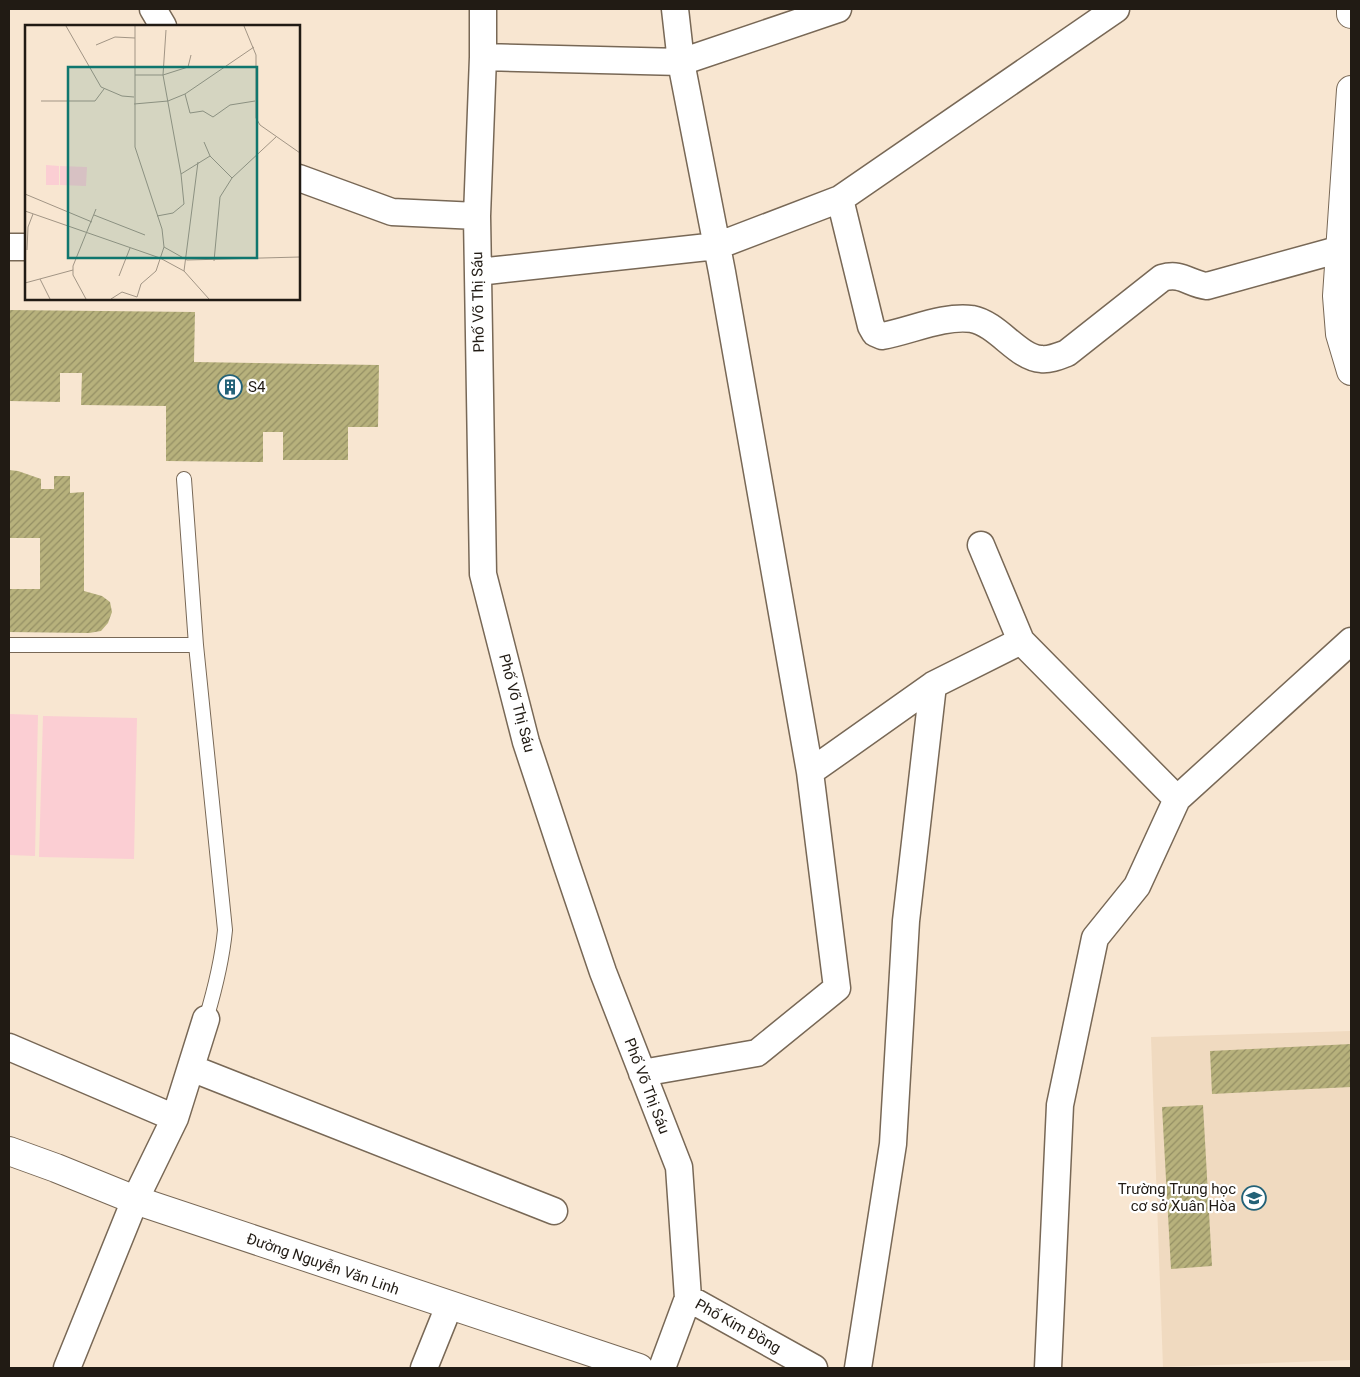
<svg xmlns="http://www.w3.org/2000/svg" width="1360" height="1377" font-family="Roboto,sans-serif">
  <defs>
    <pattern id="building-hatch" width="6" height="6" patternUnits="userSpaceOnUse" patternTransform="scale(1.25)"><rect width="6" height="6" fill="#b7b17c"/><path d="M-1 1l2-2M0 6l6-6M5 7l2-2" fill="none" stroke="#948f64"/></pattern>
  </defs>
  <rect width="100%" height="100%" fill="#f8e6d1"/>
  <!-- built -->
  <path fill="#f0dac0" d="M1351,1031V1360L1163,1367L1151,1037Z"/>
  <!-- pitch -->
  <path fill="#fbced3" d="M9,714L38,715L35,856L9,855Z
    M43,716L137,718L134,859L39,857Z"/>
  <!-- building -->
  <path fill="url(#building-hatch)" d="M9,310L195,312L194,362L379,365L378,427H348V460H283V432H263V462L166,461V406L81,405L82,373H60V402L9,401Z
    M9,470L18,471L41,479V489H54V476H70V493L84,492V591L102,596L110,602L112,612L108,623L101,631L89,633L9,632V589H40V538H9Z
    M1351,1044V1087L1212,1094L1210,1051Z
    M1203,1105L1212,1266L1171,1269L1162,1107Z"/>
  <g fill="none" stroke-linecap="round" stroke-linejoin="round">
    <!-- lane casing -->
    <g stroke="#786856" stroke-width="16">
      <path id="lane" d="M184,479L196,645L225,930C222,961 215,989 206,1019
        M9,645H196"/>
    </g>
    <!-- street casing -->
    <g stroke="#786856" stroke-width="29">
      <path id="street" d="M153,9L163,26
        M483,9V57L477,216L483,574L526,742L566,863L603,972L679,1167L688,1298L662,1368
        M675,9L681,62L838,9
        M483,57L681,62L722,272L810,772L837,988L757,1053L642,1073
        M299,178L392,212L477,216
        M840,199L871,326L875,333L882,336C910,331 944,315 972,319C998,324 1018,358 1041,359C1050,360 1059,356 1067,353L1162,278C1182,272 1189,284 1207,286L1341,249
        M9,247H26
        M478,272L717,246L840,199L1116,9
        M981,545L1021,641L1177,799
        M810,772L933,685L1021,641
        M9,1047L175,1118
        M191,1068L554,1211
        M688,1298L814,1368
        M67,1368L135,1200L175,1118L206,1019
        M424,1368L449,1306
        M858,1368L893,1144L906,921L933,685
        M1048,1368L1060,1105L1095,938L1137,886L1177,799L1351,641"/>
    </g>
    <!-- secondary casing -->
    <g stroke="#786856" stroke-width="30">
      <path id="secondary" d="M1351,9V14
        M1351,90L1337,296L1340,334L1351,371
        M9,1151L56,1168L135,1200L639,1368"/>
    </g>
    <!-- lane -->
    <use href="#lane" stroke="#fff" stroke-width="14"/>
    <!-- street -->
    <use href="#street" stroke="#fff" stroke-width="26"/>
    <!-- secondary -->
    <use href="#secondary" stroke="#fff" stroke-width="28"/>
  </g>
  <!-- icons -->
  <defs>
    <g id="building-ring" transform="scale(1.25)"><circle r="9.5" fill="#fff" stroke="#236278" stroke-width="1.5"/><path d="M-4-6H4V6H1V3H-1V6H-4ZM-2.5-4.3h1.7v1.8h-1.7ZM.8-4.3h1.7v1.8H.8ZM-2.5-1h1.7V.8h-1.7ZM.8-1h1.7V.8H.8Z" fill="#236278"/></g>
    <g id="school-ring" transform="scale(1.25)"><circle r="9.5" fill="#fff" stroke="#236278" stroke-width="1.5"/><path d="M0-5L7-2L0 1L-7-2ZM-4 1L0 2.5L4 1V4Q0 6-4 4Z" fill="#236278"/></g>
  </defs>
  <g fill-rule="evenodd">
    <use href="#building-ring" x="230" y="387"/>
    <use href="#school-ring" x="1254" y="1198"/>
  </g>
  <g text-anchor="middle" stroke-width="4.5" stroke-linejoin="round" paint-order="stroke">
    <!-- street labels -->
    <g font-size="15" fill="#211b14" stroke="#fff">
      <text transform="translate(478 302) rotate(-91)" y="5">Phố Võ Thị Sáu</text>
      <text transform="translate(517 703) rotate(75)" y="5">Phố Võ Thị Sáu</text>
      <text transform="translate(647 1086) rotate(69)" y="5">Phố Võ Thị Sáu</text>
      <text transform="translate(323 1264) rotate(19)" y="5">Đường Nguyễn Văn Linh</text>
      <text transform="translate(738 1326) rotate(29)" y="5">Phố Kim Đồng</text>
    </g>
    <!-- poi labels -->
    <g font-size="15" fill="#211b14" stroke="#fff" text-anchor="start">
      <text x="248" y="392">S4</text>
      <text x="1236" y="1194" text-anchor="end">Trường Trung học<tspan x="1236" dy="17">cơ sở Xuân Hòa</tspan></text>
    </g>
  </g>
  <!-- overview -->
  <g transform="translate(25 25)">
    <rect width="275" height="275" fill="#f8e6d1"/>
    <path d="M21,140L34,141V160H21ZM35,141L62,142L61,161L35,160Z" fill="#fbced3"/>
    <path fill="none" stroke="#a29585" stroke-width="1" d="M41,1L76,62L97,71L109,72M219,1L231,30V93L235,100L275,128M141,5L138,50L163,42L166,30M71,20L90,12L110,13M110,50H138L156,149L159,179L148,188L132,191M160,69L165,88L178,86L188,92L205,80L230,76M16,76H70L79,64M109,79L143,76L160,69L229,22M179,117L185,131L207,153M156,149L185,131M0,169L67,197M0,186L135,233L159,246L184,274M69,190L120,210M139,222L162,235L275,232M2,225L3,202L8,189M189,236L195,172L207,153L251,112M159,246L173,137M94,251L105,223M15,254L25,274M0,258L48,245M61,274L48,250V241L71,184M86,274L97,267L112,272L116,259L131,246L139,222L137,204L110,122V1"/>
    <path fill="#0f766e" fill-opacity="0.15" stroke="#0f766e" stroke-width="2.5" d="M43,42H232V233H43Z"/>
    <rect width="275" height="275" fill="none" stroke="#211b14" stroke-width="2.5"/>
  </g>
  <!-- border -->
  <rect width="1360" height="1377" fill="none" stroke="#211b14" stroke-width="20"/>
</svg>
